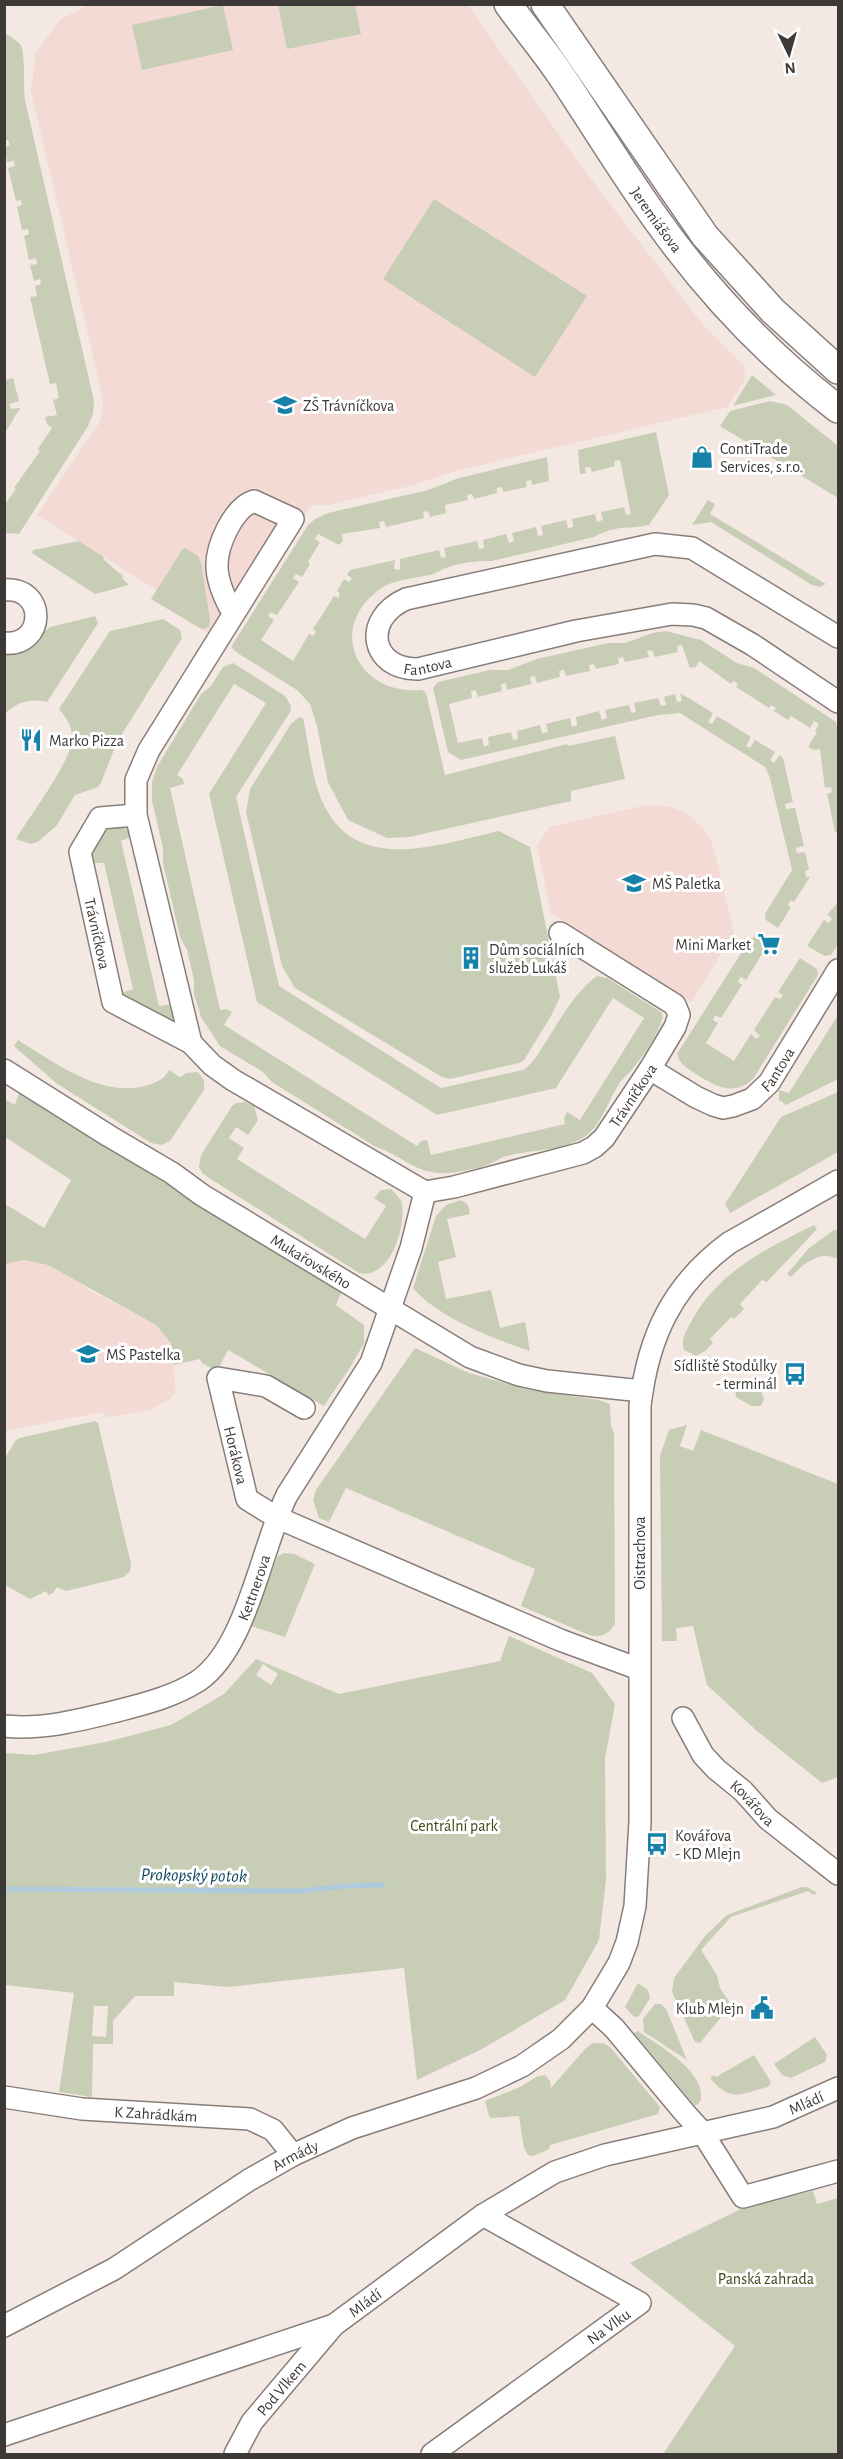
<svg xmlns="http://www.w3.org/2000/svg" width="843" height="2459" font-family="'Alegreya Sans',sans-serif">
  <rect width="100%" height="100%" fill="#f4e8e3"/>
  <!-- education -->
  <path fill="#f4dad5" d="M87,5H468L576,159L703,325L744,366L746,378L727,407L455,471L414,485L328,505H311L223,641L195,626L151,599L157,590L37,515L99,423L103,409L102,395L31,91L36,52L60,20Z
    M647,805L672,807L686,813L702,827L710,838L715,853L734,933L692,1002L551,913L537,846L549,827Z
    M24,1260L48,1265L70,1277L93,1292L157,1325L171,1343L176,1393L169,1400L152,1409L107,1418L103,1412L5,1431L4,1264Z"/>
  <!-- green -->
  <path fill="#c8cdb6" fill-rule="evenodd" d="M223,5L233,50L142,70L132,25Z
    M278,5H355L361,34L287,49Z
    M5,33C10,36 16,40 20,44C26,52 23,86 25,100L94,401L93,414L88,426L19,534L5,533V504L16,489L14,488L40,451L38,449L52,428L47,424L45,417L57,415L53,400L59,398L56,383L50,384L30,297L37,296L35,286L41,284L40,279L34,281L30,265L37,264L36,258L29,260L24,236L29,234L28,229L22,230L17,207L22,205L21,200L16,201L8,168L15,166L14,161L7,162L5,147L10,145L8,140L4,141Z
    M434,199L587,296L535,377L383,279Z
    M752,375L776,395L733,406Z
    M13,378L19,401L9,404L11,409L20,408L5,433V380Z
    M770,401L787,405L838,446V498L720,426L730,411Z
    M656,432L669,495L649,525C624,530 619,524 594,537L492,561C477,561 461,562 446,568C440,570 436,574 429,575C414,579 393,579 380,589C325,629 358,696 422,690L426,693L445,775L567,744L568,746L615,736L625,779L571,791V801L409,837L387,838L348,820L328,782L317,726L310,704L297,690L239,654L231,647L308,525L315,519L328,513L428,490L459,478L547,457L549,481L532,485L531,480L526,481L527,487L503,492L502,487L497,488V493L474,499L472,494L467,495L468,500L445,505L446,513L430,517L428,511L423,512L424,518L386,527L384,521L379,522L380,528L342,534L343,541L339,545L318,534L315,539L320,542L308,562L310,564L302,577L296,574L293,578L299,582L277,615L270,612L268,616L274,620L261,640L293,661L309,634L313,636L316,632L313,629L334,596L338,598L340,594L337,591L344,579L349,582L352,578L347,575L350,570L395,560L394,569L400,570V559L439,550L441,558L446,557L444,548L477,541L479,549L484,548L483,540L506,534L509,543L514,541L512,533L536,527L538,536L543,535L541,526L566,520L568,528L573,527L572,519L595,514L597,522L603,520L601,512L624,507L626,515L631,514L620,460L614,461L615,466L592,472L590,467L585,468L586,473L580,474L578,450Z
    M708,500L715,504L710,514L826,584L820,587L812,585L711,522L692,525Z
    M79,541L104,557L103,559L123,576L122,578L129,585L95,594L32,553L33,550Z
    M185,548L198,556L201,563L210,620L209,627L202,629L151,599L182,550Z
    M95,616L98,623L47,702C30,698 16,702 5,714L4,650L39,636L50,627Z
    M163,619L180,630L182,638L117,742L101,783L98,787L75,795L57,825L38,842L31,844L16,839C29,817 72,761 72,738C72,727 67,718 59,709L110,631Z
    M666,631L701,640L737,663L754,668L836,722L838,734V831L835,832L827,794L832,792L831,787L825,788L820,749L814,750L808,747L817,732L815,731L819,724L814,721L810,728L791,716L788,720L774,711L776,708L771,705L769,708L736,687L738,684L734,681L731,684L699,661L696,667L690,668L682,645L677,646L678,652L655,657L652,650L647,651L649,657L625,662L623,657L618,658L619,664L596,669L594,664L589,665L590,671L566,676L564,670L559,671L560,677L537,683L535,676L530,677L531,684L507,690L506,683L501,684L502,691L478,697L476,690L471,691L472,698L449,704L458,743L482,738L484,747L489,745L488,737L511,732L513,740L518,739L517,731L540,725L542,733L548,732L546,724L570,718L572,727L577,725L576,717L599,711L602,720L607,718L605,710L629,705L631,713L636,712L634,703L658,698L661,706L666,705L664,697L675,694L677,702L682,701L680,693L713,713L708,722L712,724L717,716L751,737L746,746L750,748L755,740L775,752L770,760L774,763L780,755L783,758L793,802L785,804L786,809L795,808L804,846L796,848L797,853L805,852L809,870L805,871L806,877H810L794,902L791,900L788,905L791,907L778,928L766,920L765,914L792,870L770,778L765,767L680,713L658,715L461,760L448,752L433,688L438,682L490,670H508L537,659L608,643H625L653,633Z
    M233,663L285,696L291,706L290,712L236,797L279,986L441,1088L523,1070C536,1061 538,1053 547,1040C561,1018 575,992 597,976L607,978L661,1012L663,1017C658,1034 645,1054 633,1068C630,1073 624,1077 621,1081C609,1098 602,1124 587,1135C562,1153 533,1148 504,1157C500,1158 496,1161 492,1163C478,1169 454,1174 438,1173C415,1172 397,1153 376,1147L272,1082L263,1072L220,1046L201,1017L194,994V980L187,950L180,937L163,863V848L152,801V782L157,767L201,694L211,686L223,667ZM234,684L266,703L209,794L257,1002L437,1115L556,1088L613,998L644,1018L580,1120L567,1112L564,1118L565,1124L431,1155L427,1140L421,1141L417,1146L224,1025L232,1012L226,1009L220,1010L170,788L184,784L183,779L177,775Z
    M299,717L303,718C309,745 311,777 323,803C357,876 439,844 499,831L530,847L560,997L551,1016L524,1060L519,1063L450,1079L442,1077L295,988L282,966L246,812L250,789L291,724Z
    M113,825C122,826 129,828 134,836L121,841L159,1006L173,1004L176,1024L125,999L121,993L133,989L104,863H91C92,848 101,834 113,825Z
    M838,902V944L831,955L825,956L807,946L824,920L829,923L832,918L827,915Z
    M755,937L767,946L746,980L740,977L738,982L742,985L721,1018L715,1015L713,1020L718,1023L706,1043L734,1061L751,1034L756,1039L760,1036L754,1030L775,997L780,999L783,995L778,992L800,958L817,969L818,975L753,1079C733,1097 715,1086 696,1074C687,1068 680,1065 677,1054L750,939Z
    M838,1015V1079L786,1105L779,1100V1090L789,1093Z
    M18,1040C55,1063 105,1101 151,1084C159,1081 165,1078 169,1070L180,1077L187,1073L198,1072L204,1080V1090L170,1141L161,1145L151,1143L56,1083L14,1046Z
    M19,1092L101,1141L342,1291L336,1305L364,1325V1343L351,1366L324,1406L228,1350L217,1371L202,1363L200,1359L173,1365L171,1343L156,1325L48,1265L24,1260L5,1264V1204L44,1228L71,1180L5,1137L4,1099L15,1105Z
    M838,1092V1152L730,1213L725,1204L781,1117Z
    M245,1102L254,1106L258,1120L248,1135L236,1127L229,1138L244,1148L237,1159L365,1239L386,1206L374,1198L381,1190L391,1189C395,1194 401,1198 402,1204C406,1228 390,1280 359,1273L203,1174L199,1167L201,1155L232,1106L236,1103Z
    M461,1200L468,1205L470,1214L447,1219L456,1257L438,1262L446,1299L491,1290L500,1328L525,1322L530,1351C494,1339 437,1317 413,1288L436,1216L446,1205Z
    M814,1225L817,1229L767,1282L762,1280L740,1304L744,1309L734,1319L731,1317L710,1339L713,1343L705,1351L696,1356L684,1350C681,1339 685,1334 690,1324C716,1273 765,1249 814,1225Z
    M834,1230H838V1259C820,1250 804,1263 791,1277L787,1274L808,1249Z
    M415,1348L469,1373L529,1390L599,1400L610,1404L611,1426L614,1433L615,1624C609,1634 600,1638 589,1635L521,1606L535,1569L346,1488L329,1522L319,1518L313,1500L316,1490Z
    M739,1382H747L761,1391L764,1399L761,1406H751L736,1397L735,1388Z
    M95,1421L98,1423L131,1564L130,1571L124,1577L66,1591L57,1587L53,1593L48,1595L46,1591L30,1599L5,1585V1458L16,1440L20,1438Z
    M687,1425L680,1446L693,1451L701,1430L838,1484V1777L822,1783L757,1731L707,1685L693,1626L676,1628L677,1641H662L660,1456L669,1430Z
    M284,1553L294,1554L315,1564L285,1637L251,1626L278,1556Z
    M509,1636L592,1673L615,1704L605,1759L606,1880L599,1940L565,2000L482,2049L417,2080L404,1968L227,1987L174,1982V1996H135L113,2021V2044H93L92,2097L59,2092L74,1993L5,1985V1753L34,1755L106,1742L171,1725L224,1694L256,1659L339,1694L500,1661ZM263,1664L278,1674L271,1685L256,1675ZM94,2006H108L106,2037L92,2036Z
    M802,1887H807L817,1893L814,1895L808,1891L731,1917L701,1950L717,1975L720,1988L733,2008L723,2015L700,2043L695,2042L672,1992L674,1978L705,1936L727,1915Z
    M638,1983L648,1990L650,1998L639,2016L634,2017L625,2007Z
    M655,2004H661L666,2009L687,2060L644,2032L643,2019Z
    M638,2031C659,2046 709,2073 700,2102L695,2106L634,2033Z
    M815,2037L827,2055L825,2062L791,2078L782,2075L774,2064Z
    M593,2043H603L610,2047L660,2107L658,2114L550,2145L549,2149L533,2156L528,2155L524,2148L519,2116L491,2118L489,2116L485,2101L520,2087L538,2076L545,2075L550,2081L551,2088L585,2049Z
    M754,2055L771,2082L768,2087C740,2094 731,2103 710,2078L714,2075L716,2077Z
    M813,2191L817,2204L838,2198V2454H663L735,2346L630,2263L747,2206Z"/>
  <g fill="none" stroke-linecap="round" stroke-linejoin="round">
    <!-- stream -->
    <path stroke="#adcbdd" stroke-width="5" d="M4,1889L301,1891L346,1886L383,1885"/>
    <!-- minor casing -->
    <g stroke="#887e79" stroke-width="24">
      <g id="minor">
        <path d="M4,590C47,586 46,647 4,643"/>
        <path id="s1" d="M838,637L692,548L655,544L406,599C361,619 371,670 418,669L576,631L672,614L693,615L706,618L753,645L838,702"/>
        <path id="s2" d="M136,815L100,818L80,852L113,1002L191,1043L212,1065L233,1080L425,1192L454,1187L583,1153L594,1147L604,1138L650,1069L675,1027L679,1015L675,1005L560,933"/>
        <path d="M191,1043L136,815V780L149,750L293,519L254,501C233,508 216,546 217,568C218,584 225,599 233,613"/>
        <path id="s3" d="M650,1069L696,1097L713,1105L723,1108L733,1106L752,1099L769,1083L838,970"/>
        <path id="s4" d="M4,1070L109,1136L172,1173L202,1195L470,1357L519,1375L547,1381L642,1391"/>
        <path id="s5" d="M304,1408L266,1386L218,1378L247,1499L276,1517L560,1640L639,1669"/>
        <path id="s6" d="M683,1718L703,1755L716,1769L743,1791L768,1819L838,1874"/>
        <path id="s7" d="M4,1726C42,1730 81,1720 117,1711C144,1704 173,1697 198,1681C247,1648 261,1548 287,1495L371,1363L411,1248L425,1192"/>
        <path d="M592,2008L614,2028L684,2112L702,2132L743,2197L838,2171"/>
        <path id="s8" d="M4,2097L82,2109L250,2119L273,2130L293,2155"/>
        <path id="s9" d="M4,2326L114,2269L249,2180L293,2155L352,2128L476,2088L522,2066L561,2039L592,2008L619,1963L627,1942L635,1906L640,1822V1406C648,1337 672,1285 729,1243L838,1181"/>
        <path id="s10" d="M4,2435L334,2325L483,2215L555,2172L605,2155L773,2117L838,2088"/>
        <path id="s11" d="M235,2454L252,2422L334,2325"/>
        <path id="s12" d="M432,2454L640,2303L483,2215"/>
      </g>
    </g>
    <!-- major casing -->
    <g stroke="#887e79" stroke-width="30">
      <g id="major">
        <path id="s13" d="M508,4C525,28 544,50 560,74C593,123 624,175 659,223C709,293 770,357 838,409"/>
        <path d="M545,4L705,236L773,311L838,370"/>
      </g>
    </g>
    <!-- minor -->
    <use href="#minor" stroke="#fff" stroke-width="21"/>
    <!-- major -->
    <use href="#major" stroke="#fff" stroke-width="27"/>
  </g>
  <!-- icons -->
  <defs>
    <g id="school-bare" transform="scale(1.8)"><path d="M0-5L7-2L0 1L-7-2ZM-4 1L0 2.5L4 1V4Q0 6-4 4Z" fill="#1682aa" stroke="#fff" stroke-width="2.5" paint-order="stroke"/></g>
    <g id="shop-bare" transform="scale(1.8)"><path d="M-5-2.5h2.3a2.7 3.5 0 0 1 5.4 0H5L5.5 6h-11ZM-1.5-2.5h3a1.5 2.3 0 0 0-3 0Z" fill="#1682aa" stroke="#fff" stroke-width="2.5" paint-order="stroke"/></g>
    <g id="restaurant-bare" transform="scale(1.8)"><path d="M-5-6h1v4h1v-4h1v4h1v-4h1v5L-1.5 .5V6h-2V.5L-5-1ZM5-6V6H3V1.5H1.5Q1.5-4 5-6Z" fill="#1682aa" stroke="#fff" stroke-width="2.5" paint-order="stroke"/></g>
    <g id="supermarket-bare" transform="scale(1.8)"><path d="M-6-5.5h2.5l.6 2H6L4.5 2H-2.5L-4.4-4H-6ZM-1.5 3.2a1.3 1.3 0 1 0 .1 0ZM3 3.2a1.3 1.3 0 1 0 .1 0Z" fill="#1682aa" stroke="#fff" stroke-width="2.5" paint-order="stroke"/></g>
    <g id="building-bare" transform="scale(1.8)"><path d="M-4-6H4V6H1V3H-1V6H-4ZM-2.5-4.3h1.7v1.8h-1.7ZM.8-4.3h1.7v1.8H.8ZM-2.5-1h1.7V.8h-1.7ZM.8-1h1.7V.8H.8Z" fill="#1682aa" stroke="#fff" stroke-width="2.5" paint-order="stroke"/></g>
    <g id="bus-bare" transform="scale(1.8)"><path d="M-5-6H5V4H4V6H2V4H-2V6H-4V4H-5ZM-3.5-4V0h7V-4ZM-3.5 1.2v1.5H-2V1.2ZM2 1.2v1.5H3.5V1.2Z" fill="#1682aa" stroke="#fff" stroke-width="2.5" paint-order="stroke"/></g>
    <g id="civic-bare" transform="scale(1.8)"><path d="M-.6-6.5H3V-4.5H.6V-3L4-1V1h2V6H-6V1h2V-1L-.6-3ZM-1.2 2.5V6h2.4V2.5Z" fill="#1682aa" stroke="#fff" stroke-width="2.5" paint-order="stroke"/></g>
  </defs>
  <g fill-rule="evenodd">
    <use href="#school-bare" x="285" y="405"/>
    <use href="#shop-bare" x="702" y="457"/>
    <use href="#restaurant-bare" x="31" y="740"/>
    <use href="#school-bare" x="634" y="883"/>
    <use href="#supermarket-bare" x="769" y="944"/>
    <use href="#building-bare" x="471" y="958"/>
    <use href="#school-bare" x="88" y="1354"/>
    <use href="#bus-bare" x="795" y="1374"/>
    <use href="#bus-bare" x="657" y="1844"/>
    <use href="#civic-bare" x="762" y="2008"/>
  </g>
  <g text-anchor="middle" stroke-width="6" stroke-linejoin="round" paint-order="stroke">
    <!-- street labels -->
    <g font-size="16" fill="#3d3937" stroke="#fff">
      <text dy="6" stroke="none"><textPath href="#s13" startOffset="262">Jeremiášova</textPath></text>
      <text dy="6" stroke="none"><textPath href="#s1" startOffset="582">Fantova</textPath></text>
      <text dy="6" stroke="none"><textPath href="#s2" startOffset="159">Trávníčkova</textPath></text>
      <text dy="6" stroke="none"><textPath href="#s3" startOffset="153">Fantova</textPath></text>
      <text dy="6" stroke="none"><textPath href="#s2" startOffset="836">Trávníčkova</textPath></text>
      <text dy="6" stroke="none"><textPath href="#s4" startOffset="362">Mukařovského</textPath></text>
      <text dy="6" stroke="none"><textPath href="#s5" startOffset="172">Horákova</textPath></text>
      <text transform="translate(639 1553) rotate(-90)" y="6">Oistrachova</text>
      <text dy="6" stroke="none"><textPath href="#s7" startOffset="312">Kettnerova</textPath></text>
      <text dy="6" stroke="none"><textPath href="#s6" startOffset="111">Kovářova</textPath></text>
      <text dy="6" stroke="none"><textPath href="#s10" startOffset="878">Mládí</textPath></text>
      <text dy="6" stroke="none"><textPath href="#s8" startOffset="153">K Zahrádkám</textPath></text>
      <text dy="6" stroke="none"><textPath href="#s9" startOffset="338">Armády</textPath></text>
      <text dy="6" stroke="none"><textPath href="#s10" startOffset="386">Mládí</textPath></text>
      <text dy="6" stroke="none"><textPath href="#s12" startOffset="218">Na Vlku</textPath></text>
      <text dy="6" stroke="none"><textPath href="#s11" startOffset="81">Pod Vlkem</textPath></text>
    </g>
    <!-- poi labels -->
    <g font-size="16" fill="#3d3937" stroke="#fff" text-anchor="start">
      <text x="303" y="411">ZŠ Trávníčkova</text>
      <text x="720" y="454">ContiTrade<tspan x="720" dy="18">Services, s.r.o.</tspan></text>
      <text x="49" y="746">Marko Pizza</text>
      <text x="652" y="889">MŠ Paletka</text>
      <text x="751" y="950" text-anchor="end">Mini Market</text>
      <text x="489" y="955">Dům sociálních<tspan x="489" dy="18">služeb Lukáš</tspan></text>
      <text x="106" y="1360">MŠ Pastelka</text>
      <text x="777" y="1371" text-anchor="end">Sídliště Stodůlky<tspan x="777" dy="18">- terminál</tspan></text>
      <text x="675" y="1841">Kovářova<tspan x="675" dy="18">- KD Mlejn</tspan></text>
      <text x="744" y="2014" text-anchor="end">Klub Mlejn</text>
    </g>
    <!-- park labels -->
    <g font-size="16" fill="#404817" stroke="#fff">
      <text x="454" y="1831">Centrální park</text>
      <text x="766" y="2284">Panská zahrada</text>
    </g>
    <!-- water labels -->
    <g font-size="18" font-style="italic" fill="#114962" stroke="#fff">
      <text transform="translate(194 1875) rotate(1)" y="6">Prokopský potok</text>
    </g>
  </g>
  <!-- border -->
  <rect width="843" height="2459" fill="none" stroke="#3d3937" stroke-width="12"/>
  <!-- north arrow -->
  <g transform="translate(789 54) rotate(175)" stroke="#ffffff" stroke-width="4.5" paint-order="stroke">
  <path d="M0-4.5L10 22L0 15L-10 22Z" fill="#3d3937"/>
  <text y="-9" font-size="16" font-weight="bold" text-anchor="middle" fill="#3d3937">N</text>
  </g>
</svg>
